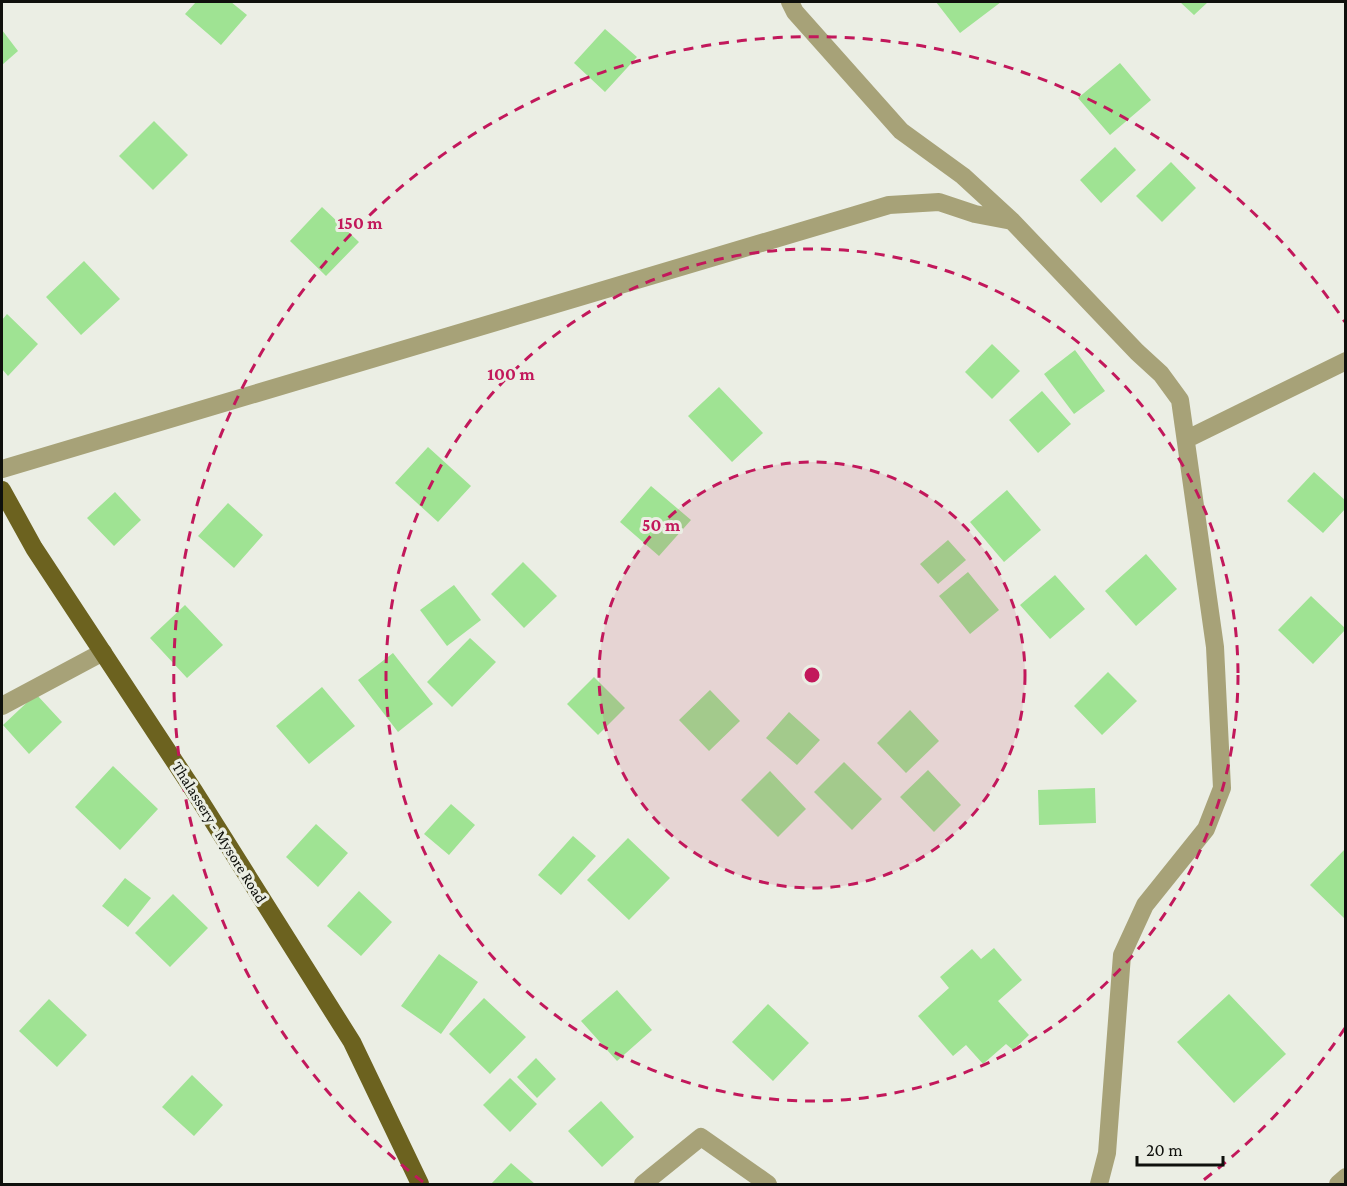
<svg xmlns="http://www.w3.org/2000/svg" width="1347" height="1186" font-family="'Crimson Pro',serif">
  <rect width="100%" height="100%" fill="#ebeee4"/>
  <!-- building -->
  <path fill="#9fe393" d="M196,2H231L247,15L221,45L185,14Z
    M936,2H1001L960,33Z
    M1180,2H1208L1194,15Z
    M605,29L637,57L605,92L574,63Z
    M2,30L18,51L2,65Z
    M1120,63L1151,100L1110,135L1078,98Z
    M154,121L188,155L153,190L119,156Z
    M1115,147L1136,170L1101,203L1080,180Z
    M1171,162L1196,188L1162,222L1136,196Z
    M322,207L359,242L326,276L290,241Z
    M84,261L120,299L81,335L46,297Z
    M7,314L38,344L8,376L2,369V320Z
    M992,344L1020,371L992,399L965,372Z
    M1075,350L1105,391L1074,414L1044,374Z
    M719,387L763,433L732,462L688,416Z
    M1042,391L1071,424L1038,453L1009,420Z
    M428,447L471,486L438,522L395,483Z
    M1314,472L1346,501V508L1323,533L1287,501Z
    M651,486L691,520L659,556L620,522Z
    M1007,490L1041,530L1004,562L970,522Z
    M115,492L141,520L114,546L87,518Z
    M228,503L263,535L234,568L198,536Z
    M948,540L966,560L938,584L920,564Z
    M1146,554L1177,589L1136,626L1105,591Z
    M523,562L557,596L524,628L491,594Z
    M968,572L999,610L970,634L939,596Z
    M1055,575L1085,609L1050,639L1020,605Z
    M454,585L481,620L447,646L420,610Z
    M1311,596L1346,629L1313,664L1278,630Z
    M185,605L223,645L187,678L150,638Z
    M470,638L496,662L452,707L427,682Z
    M393,653L433,704L398,732L358,680Z
    M1108,672L1137,701L1102,735L1074,706Z
    M594,677L625,708L598,735L567,704Z
    M322,687L355,726L309,764L276,726Z
    M710,690L740,721L709,751L679,720Z
    M36,694L62,722L29,754L3,725Z
    M910,710L939,741L906,773L877,743Z
    M789,712L820,740L797,765L766,738Z
    M844,762L882,799L852,830L814,792Z
    M113,766L158,809L120,850L75,807Z
    M928,770L961,805L934,832L900,797Z
    M770,771L806,809L778,837L741,800Z
    M1095,788L1096,823L1039,825L1038,790Z
    M451,804L475,825L449,855L424,834Z
    M316,824L348,853L318,887L286,857Z
    M573,836L596,856L561,895L538,875Z
    M628,838L670,878L629,920L587,880Z
    M1346,848V917L1344,918L1310,885Z
    M125,878L151,898L128,927L102,906Z
    M359,891L392,922L361,956L327,926Z
    M173,894L208,928L170,967L135,933Z
    M994,948L1022,980L998,1001L1029,1035L1013,1050L1006,1044L983,1064L966,1045L953,1056L918,1016L949,988L940,977L972,949L981,959Z
    M439,954L478,982L441,1034L401,1006Z
    M617,990L652,1030L617,1061L581,1021Z
    M1229,994L1286,1054L1234,1103L1177,1042Z
    M484,998L526,1037L490,1074L449,1034Z
    M49,999L87,1035L57,1067L19,1031Z
    M768,1004L809,1043L773,1081L732,1042Z
    M536,1058L556,1079L537,1098L517,1077Z
    M192,1075L223,1105L194,1136L162,1107Z
    M510,1078L537,1104L510,1132L483,1105Z
    M601,1101L634,1137L602,1167L568,1131Z
    M511,1163L535,1184H491Z"/>
  <g fill="none" stroke-linecap="round" stroke-linejoin="round">
    <!-- street -->
    <path stroke="#a7a278" stroke-width="18" d="M790,2L795,12L901,131L963,176L1012,221L1137,352L1161,374L1180,400L1215,647L1222,788L1206,829L1145,905L1122,955L1107,1153L1099,1184
      M1187,439L1346,361
      M2,469L889,205L939,202L975,214L1012,221
      M2,706L103,652
      M643,1184L701,1137L768,1184
      M1338,1184L1346,1177"/>
    <!-- primary -->
    <path stroke="#6c621f" stroke-width="18" d="M2,490L34,548L194,791L352,1042L420,1184"/>
  </g>
  <!-- distance rings -->
  <circle cx="812" cy="675" r="213" fill="#c2185b" fill-opacity=".12"/>
  <g fill="none" stroke="#c2185b" stroke-width="3" stroke-dasharray="10 8">
    <circle cx="812" cy="675" r="213"/>
    <circle cx="812" cy="675" r="426"/>
    <path d="M1345 1028A639 639 0 0 1 1201 1182M423 1182A639 639 0 1 1 1345 322"/>
  </g>
  <g text-anchor="middle" stroke-width="6" stroke-linejoin="round" paint-order="stroke">
    <!-- street labels -->
    <g font-size="16" fill="#0f100c" stroke="#ebeee4">
      <text transform="translate(220 832) rotate(58)" y="6">Thalassery - Mysore Road</text>
    </g>
  </g>
  <circle cx="812" cy="675" r="9" fill="#c2185b" stroke="#ebeee4" stroke-width="3"/>
  <g font-size="18" text-anchor="middle" font-weight="bold" fill="#c2185b" stroke="#ebeee4" stroke-width="6" stroke-linejoin="round" paint-order="stroke">
    <text x="360" y="229">150 m</text>
    <text x="511" y="380">100 m</text>
    <text x="661" y="531">50 m</text>
  </g>
  <!-- border -->
  <rect width="1347" height="1186" fill="none" stroke="#0f100c" stroke-width="6"/>
  <!-- scale -->
  <path d="M1137 1156v9h86v-9" fill="none" stroke="#0f100c" stroke-width="3"/>
  <text x="1146" y="1156" font-size="18" fill="#0f100c" stroke="#ebeee4" stroke-width="4.5" paint-order="stroke">20 m</text>
</svg>
